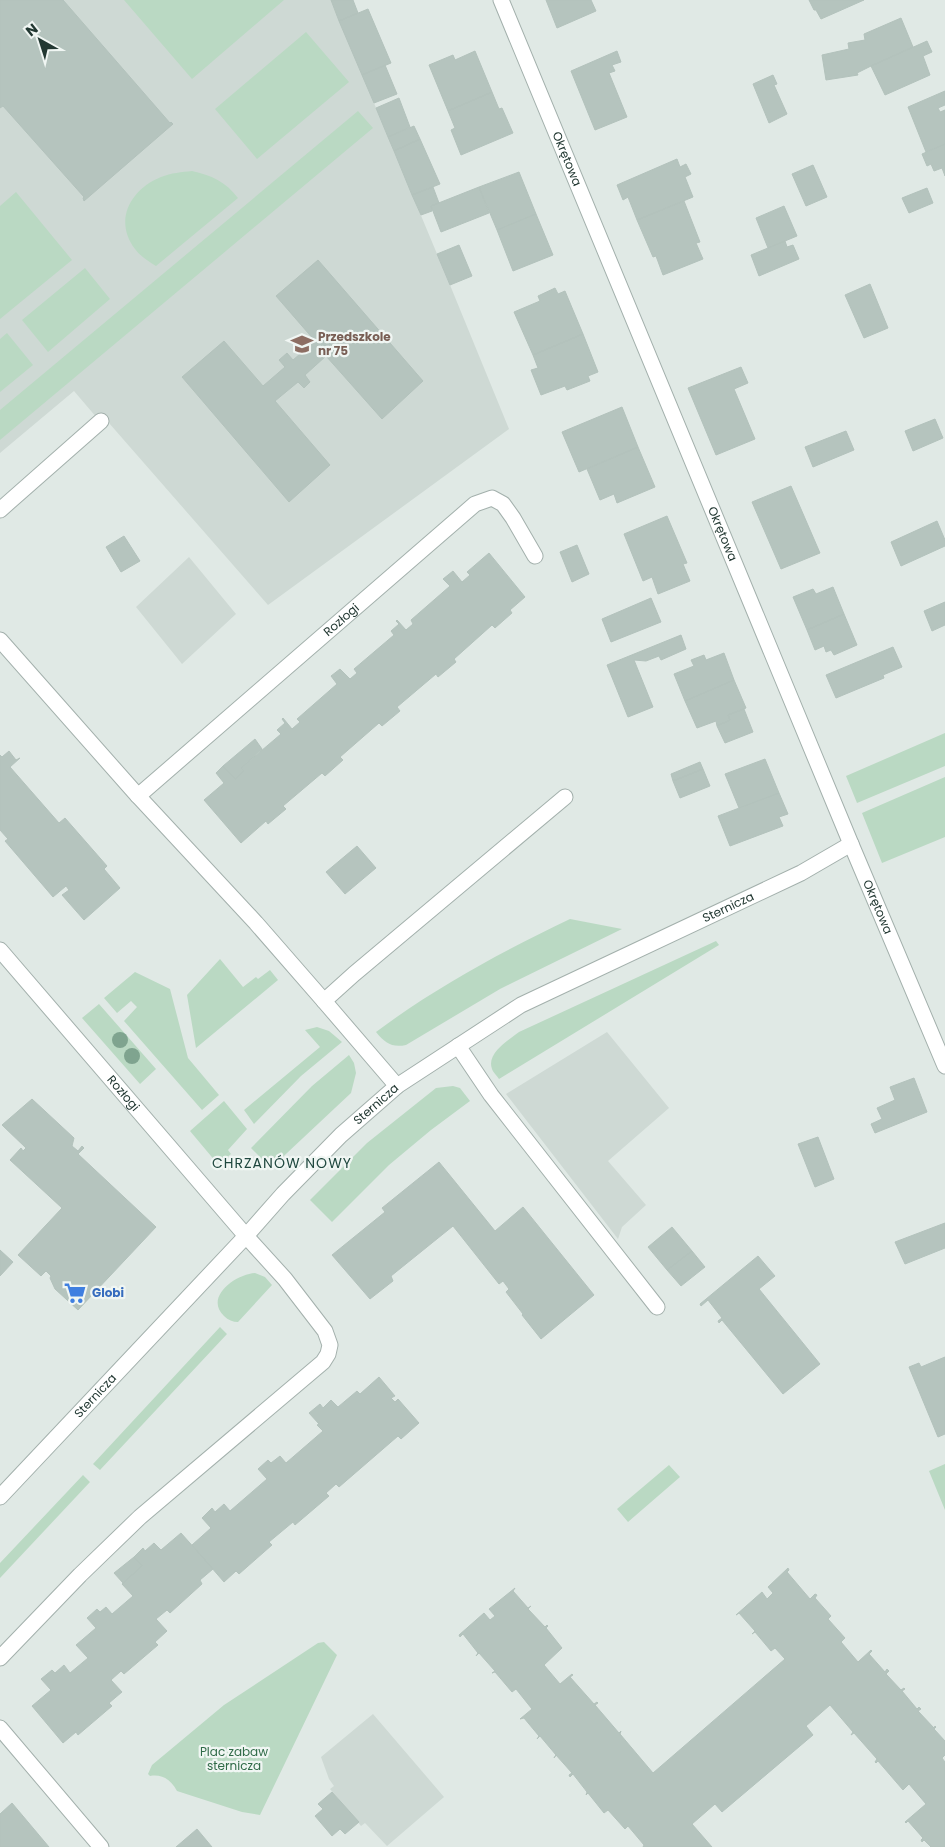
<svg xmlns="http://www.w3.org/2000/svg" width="945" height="1847" font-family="Poppins,sans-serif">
  <rect width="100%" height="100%" fill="#e0e9e5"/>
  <!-- built -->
  <path fill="#ced9d4" d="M0,0H331L450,285L509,429L268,605L102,415L97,418L74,391L0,453Z
    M189,557L236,614L182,664L136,607Z
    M607,1032L669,1108L608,1161L646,1205L622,1227L618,1239L506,1094Z
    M373,1714L444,1797L387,1846L365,1823L361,1826L330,1789L334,1786L329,1779L321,1757Z"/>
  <!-- green -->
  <path fill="#bad9c3" d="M124,0H284L192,79Z
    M306,32L349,82L257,159L215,109Z
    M358,111L373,128L0,440V410Z
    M192,171C211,175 226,182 238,198L156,266C148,261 140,256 135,249C113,220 131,189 161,177C171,173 182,172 192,171Z
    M16,192L72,260L0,319V206Z
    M85,268L110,299L48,352L22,320Z
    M7,333L33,365L0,392V339Z
    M945,733V766L857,803L846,776Z
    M945,777V837L882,863L862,813Z
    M570,919L622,929L500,989L406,1045C392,1048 385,1043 376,1032C436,987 503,951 570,919Z
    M716,941L719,945L499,1079C497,1076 493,1072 492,1069C486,1053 509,1040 519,1032Z
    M220,959L243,987L256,977L258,979L270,970L278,980L196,1048L187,995Z
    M135,972L170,989L188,1058L219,1095L202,1110L124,1021L137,1007L131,1001L117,1013L104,998Z
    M99,1004L156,1069L140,1084L82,1018Z
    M317,1027L329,1031L342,1042L301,1076L254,1124L244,1110L320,1047L305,1030Z
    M349,1055L354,1063L356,1073L351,1093L271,1168L251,1148L312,1086Z
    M453,1086L460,1088L470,1101L431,1130L389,1165L332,1222L310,1200L367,1143L436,1088Z
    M224,1101L247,1129L228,1150L231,1154L224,1160L221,1156L216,1162L190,1131Z
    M255,1273L265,1277L272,1285L238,1322C233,1322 228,1320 224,1316C204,1297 236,1274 255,1273Z
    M220,1327L227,1334L100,1470L93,1464Z
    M945,1464V1510L929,1471Z
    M669,1465L680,1477L628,1522L617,1509Z
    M83,1475L90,1482L0,1578V1563Z
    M324,1642L337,1655L260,1815L242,1812L177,1791C171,1780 163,1774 150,1776L148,1774L152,1765L224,1705L318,1643Z"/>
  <!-- building -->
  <path fill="#b5c4be" stroke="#b3c2bc" d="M0,0H63L170,123L171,122L173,124L84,201L83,198L84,197L3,106L0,108Z
    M331,0H353L358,13L339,21Z
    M546,0H591L596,11L557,28Z
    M809,0H864L821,19L816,10H814Z
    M368,9L391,63L362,75L339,21Z
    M901,18L913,47L871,66L857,73L858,75L826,80L822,55L849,49L848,43L865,40L864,34Z
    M927,41L932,52L923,56L930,75L885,95L871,66Z
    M475,51L492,92L448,111L429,65L453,55L455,60Z
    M617,51L621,62L612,65L615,71L609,73L627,117L595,130L571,71Z
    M385,65L397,94L374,103L362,75Z
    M773,75L777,84L774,85L787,114L769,123L753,84Z
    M945,91V105L938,108L940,112L945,110V144L926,152L908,107Z
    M492,92L499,109L502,108L513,133L461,155L451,130L455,128L448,111Z
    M399,98L410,127L388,137L376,108Z
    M414,126L420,139L394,151L388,137Z
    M420,139L440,184L412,195L394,151Z
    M945,144V176L942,168L934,171L931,164L927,166L922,154Z
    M677,159L680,167L686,164L691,174L685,177L693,197L637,220L628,197L623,200L617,185Z
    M813,165L827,197L806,206L792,174Z
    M519,172L536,214L497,230L479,187Z
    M433,187L439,203L431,206L432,211L421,215L412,195Z
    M479,187L489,213L441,232L431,206Z
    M927,188L933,203L909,213L902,198Z
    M684,201L700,242L696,243L703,259L663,275L656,256L653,257L637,220Z
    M784,206L797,236L768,248L756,218Z
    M536,214L553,255L513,271L497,230Z
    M785,241L787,247L793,245L799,259L759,276L751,255Z
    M459,245L472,276L450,285L437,254Z
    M318,260L423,381L382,419L326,356L305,375L310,382L304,388L298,382L275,401L330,465L289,502L182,377L224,341L263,386L285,367L279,360L287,353L293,360L315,341L276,296Z
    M870,284L888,328L864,338L845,295Z
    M555,288L558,294L565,291L583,334L533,355L514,312L540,301L538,296Z
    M583,334L598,372L588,376L590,381L567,390L565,386L541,395L531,370L538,368L533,355Z
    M741,367L748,383L734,389L755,439L716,455L688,388Z
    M622,407L638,447L579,472L562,432Z
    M935,419L943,438L913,451L905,431Z
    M846,431L854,450L813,467L805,447Z
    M638,447L655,487L617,503L614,494L600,500L587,469Z
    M791,486L820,553L781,569L752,502Z
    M667,516L687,563L683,564L690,581L658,594L652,577L643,581L624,534Z
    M937,521L945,540V546L901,566L891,542Z
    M124,536L140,561L121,572L106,547Z
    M577,545L589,574L572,582L560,552Z
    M489,553L525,597L510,610L512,613L495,628L492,625L454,659L456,662L438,677L436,674L397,707L400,711L382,726L379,723L340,757L343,760L325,776L322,773L283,806L286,809L268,824L266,821L241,843L204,800L224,783L216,773L223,766L235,779L244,771L241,768L281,734L277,730L285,723L282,719L283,718L292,729L300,722L297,719L337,684L331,676L340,669L350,679L357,673L354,669L394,635L391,631L399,624L396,621L397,620L406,630L413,624L411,620L450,586L443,579L453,571L462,582L470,575L467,572Z
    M833,587L844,614L807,630L793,597L813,589L816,594Z
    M651,598L661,622L611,642L602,619Z
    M945,602V625L932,631L924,611Z
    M844,614L857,645L834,655L831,650L826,652L824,646L815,650L807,630Z
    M681,635L686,649L661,660L659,656L646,661L634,660L653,707L628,717L607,665Z
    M893,647L902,667L883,675L884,678L836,698L826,675Z
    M724,653L734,680L685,701L674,674L694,666L691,660L704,655L706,660Z
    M734,680L746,708L728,715L730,720L717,726L716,721L697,728L685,701Z
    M744,709L753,732L725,743L717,726L730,720L728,715Z
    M255,739L262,749L241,768L244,771L235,779L223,766Z
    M9,751L16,760L20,758L10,767L59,823L65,818L107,866L104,869L120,888L84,920L62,895L69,890L66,886L53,897L5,841L8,839L0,830V755L2,757Z
    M765,759L779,793L739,808L725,774Z
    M700,762L703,769L673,781L671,774Z
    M703,769L710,786L680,798L673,781Z
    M779,793L788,814L779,817L783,826L730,846L718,816Z
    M357,846L376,868L345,894L326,872Z
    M914,1078L927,1112L875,1133L871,1124L882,1119L877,1108L895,1100L890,1087Z
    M32,1099L74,1138L72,1146L78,1151L82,1146L84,1148L78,1154L156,1227L78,1310L55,1289L50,1278L51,1276L46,1271L41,1276L18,1255L62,1208L10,1160L21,1148L23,1151L26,1148L2,1125Z
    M818,1137L834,1179L815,1187L798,1144Z
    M439,1162L495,1231L523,1207L594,1295L541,1339L522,1315L523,1314L506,1292L509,1289L503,1281L499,1284L453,1226L391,1276L393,1281L370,1299L332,1255L385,1212L382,1208Z
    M945,1223V1248L905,1264L895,1242Z
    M672,1227L692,1251L667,1270L648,1247Z
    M0,1250L13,1262L0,1276Z
    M692,1251L705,1267L681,1286L667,1270Z
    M758,1256L775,1276L759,1289L820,1364L783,1394L722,1320L719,1323L718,1321L722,1318L708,1300L701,1306L700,1304Z
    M945,1357V1434L938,1437L909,1367L919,1363L921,1367Z
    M379,1377L395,1396L391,1398L395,1402L398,1399L419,1423L401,1439L398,1436L339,1487L336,1484L326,1493L329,1496L295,1525L293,1522L269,1542L272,1545L239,1574L236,1571L224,1582L192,1545L211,1528L202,1518L212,1508L215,1512L224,1504L230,1511L267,1479L258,1469L268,1460L271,1463L280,1456L286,1463L323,1431L317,1425L319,1424L309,1413L320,1404L323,1408L331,1400L338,1407L357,1391L360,1394Z
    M181,1533L213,1569L200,1580L202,1584L170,1613L167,1610L156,1619L167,1631L155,1642L158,1645L124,1674L121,1671L111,1680L122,1692L109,1703L112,1706L78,1735L76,1732L63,1743L32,1706L51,1690L41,1679L52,1670L55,1673L64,1665L70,1673L88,1658L76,1645L96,1628L87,1618L97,1609L100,1612L106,1607L112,1614L133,1596L122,1584L142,1566L134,1557L143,1548L145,1551L154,1543L161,1550Z
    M134,1557L142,1566L123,1583L114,1573Z
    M788,1568L789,1570L787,1572L810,1599L815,1594L817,1595L815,1598L831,1616L828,1619L845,1638L841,1642L858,1662L871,1650L872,1651L869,1654L885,1672L887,1669L889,1671L886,1674L901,1690L904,1688L905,1689L902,1691L917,1709L919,1707L921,1709L918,1711L934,1728L935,1726L936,1727L934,1729L945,1741V1755L942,1758L945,1762V1847H931L924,1840L922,1842L921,1840L923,1838L908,1821L906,1823L905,1822L926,1804L909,1784L903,1790L878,1761L876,1763L875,1762L877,1759L854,1733L851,1735L853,1732L830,1705L806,1726L813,1735L722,1812L715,1804L692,1824L712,1847H643L644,1845L628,1826L625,1829L608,1810L604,1813L588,1793L586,1795L587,1792L573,1774L570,1777L569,1775L572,1773L556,1755L554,1758L556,1755L540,1736L537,1739L539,1736L524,1718L520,1719L532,1709L516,1689L512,1692L495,1672L492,1673L495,1671L479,1653L476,1656L478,1653L463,1634L460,1637L459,1635L484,1613L490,1620L495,1616L489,1609L515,1588L513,1591L528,1608L531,1606L528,1609L545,1627L547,1625L548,1626L546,1628L562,1648L544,1665L560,1684L572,1674L573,1675L570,1677L594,1704L597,1702L598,1703L595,1705L619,1733L621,1731L620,1734L653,1773L785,1659L775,1648L771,1651L755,1632L752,1634L755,1631L739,1613L736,1615L762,1592L767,1599L773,1593L768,1587Z
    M332,1792L359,1822L345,1834L340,1829L332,1836L315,1816L323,1809L318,1804Z
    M12,1803L49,1847H0V1814Z
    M197,1829L212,1847H176Z"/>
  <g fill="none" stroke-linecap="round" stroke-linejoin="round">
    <!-- service casing -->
    <g stroke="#a3b0ac" stroke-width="17">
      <path id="service" d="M458,1046L491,1095L657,1307
        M397,1086L324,1001L354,974L565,797
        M0,1658L80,1575L140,1517L323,1362L328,1354L330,1345L325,1331L285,1279L246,1236
        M0,1728L101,1847"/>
    </g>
    <!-- minor casing -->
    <g stroke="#a3b0ac" stroke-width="17">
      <g id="minor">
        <path id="s1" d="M501,0L851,844L945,1066"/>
        <path d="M0,510L101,421"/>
        <path d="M0,640L138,796L256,923L324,1001"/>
        <path id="s2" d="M138,796L475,504L492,498L503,504L513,518L535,556"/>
        <path id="s3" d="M0,950L246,1236"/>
        <path id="s4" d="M0,1497L246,1236L283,1194L341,1135L397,1086L521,1005L801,873L851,844"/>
      </g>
    </g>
    <!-- service -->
    <use href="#service" stroke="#fff" stroke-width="15"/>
    <!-- minor -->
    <use href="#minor" stroke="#fff" stroke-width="15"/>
  </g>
  <!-- trees -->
  <g fill="#7fa48f">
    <circle cx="120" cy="1040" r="8"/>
    <circle cx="132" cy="1056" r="8"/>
  </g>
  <!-- icons -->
  <defs>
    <g id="school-bare" transform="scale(1.725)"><path d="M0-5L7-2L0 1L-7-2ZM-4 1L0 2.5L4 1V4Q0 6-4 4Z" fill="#8d6e63" stroke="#f0f6f3" stroke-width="2.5" paint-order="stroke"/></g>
    <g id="supermarket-bare" transform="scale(1.725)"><path d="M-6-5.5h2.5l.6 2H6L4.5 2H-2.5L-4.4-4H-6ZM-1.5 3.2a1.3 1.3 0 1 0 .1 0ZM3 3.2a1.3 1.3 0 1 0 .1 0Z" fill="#3f7fe0" stroke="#f0f6f3" stroke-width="2.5" paint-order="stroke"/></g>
  </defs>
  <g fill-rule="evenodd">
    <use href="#school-bare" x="302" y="344"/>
    <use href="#supermarket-bare" x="75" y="1293"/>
  </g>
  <g text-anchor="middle" stroke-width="4.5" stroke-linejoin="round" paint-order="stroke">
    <!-- street labels -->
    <g font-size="12" fill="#223832" stroke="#f0f6f3">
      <text dy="4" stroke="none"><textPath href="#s1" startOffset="172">Okrętowa</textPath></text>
      <text dy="4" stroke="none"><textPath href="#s1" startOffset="578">Okrętowa</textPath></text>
      <text dy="4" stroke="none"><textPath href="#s2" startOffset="269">Rozłogi</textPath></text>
      <text dy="4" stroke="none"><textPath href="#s1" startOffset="982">Okrętowa</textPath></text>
      <text dy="4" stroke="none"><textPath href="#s4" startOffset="949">Sternicza</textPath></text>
      <text dy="4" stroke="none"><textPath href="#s3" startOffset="189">Rozłogi</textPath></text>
      <text dy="4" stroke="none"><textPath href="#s4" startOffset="544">Sternicza</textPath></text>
      <text dy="4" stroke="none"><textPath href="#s4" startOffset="139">Sternicza</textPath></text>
    </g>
    <!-- education labels -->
    <g font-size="12" font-weight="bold" fill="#785e54" stroke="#f0f6f3" text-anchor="start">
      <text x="318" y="341">Przedszkole<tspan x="318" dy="14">nr 75</tspan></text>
    </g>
    <!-- shop labels -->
    <g font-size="12" font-weight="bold" fill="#366cbe" stroke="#f0f6f3" text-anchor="start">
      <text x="92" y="1297">Globi</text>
    </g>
    <!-- park labels -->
    <g font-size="12" fill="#306b48" stroke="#f0f6f3">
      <text x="234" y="1756">Plac zabaw<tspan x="234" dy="14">sternicza</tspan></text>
    </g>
    <!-- neighbourhood labels -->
    <g font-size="14" letter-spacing="1" fill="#20483f" stroke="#f0f6f3">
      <text x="282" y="1168">CHRZANÓW NOWY</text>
    </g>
  </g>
  <!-- north arrow -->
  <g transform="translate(40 40) rotate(321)" stroke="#f0f6f3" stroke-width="4" paint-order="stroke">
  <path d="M0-4L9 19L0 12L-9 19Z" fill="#223832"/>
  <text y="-8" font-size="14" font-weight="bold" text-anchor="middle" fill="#223832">N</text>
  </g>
</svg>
